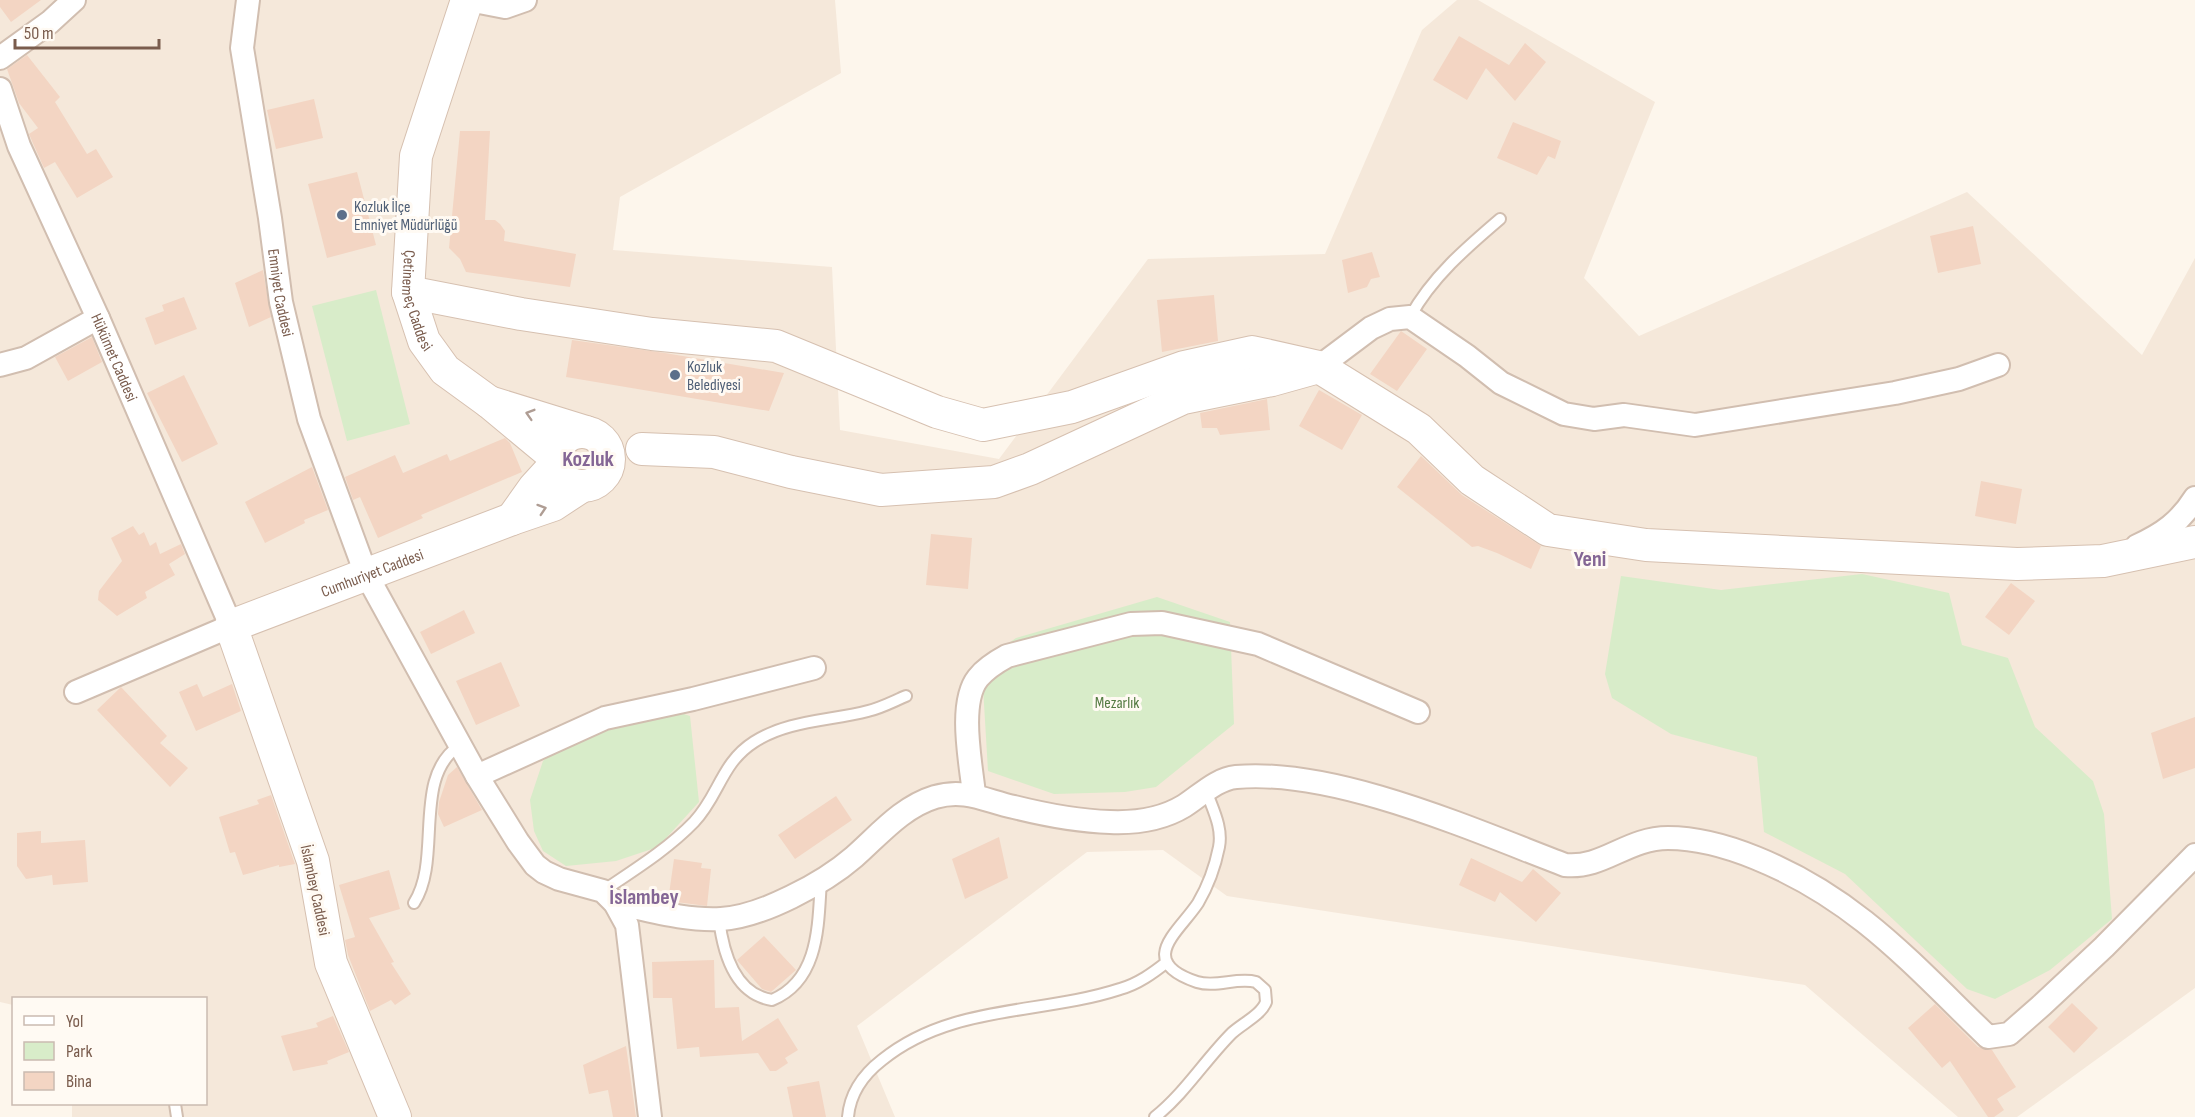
<svg xmlns="http://www.w3.org/2000/svg" width="2195" height="1117" font-family="'Sofia Sans Condensed',sans-serif">
  <rect width="100%" height="100%" fill="#fdf6ec"/>
  <!-- residential -->
  <path fill="#f5e8da" d="M0,0H835L841,73L620,197L613,250L832,267L840,430L999,459L1148,259L1325,254L1422,30L1457,0H1478L1655,102L1584,278L1639,336L1967,192L2142,355L2195,258V988L2017,1117H1958L1805,985L1227,896L1163,850L1087,852L857,1026L895,1117H72V1104H206V998H14L13,1005L0,1002Z"/>
  <!-- green -->
  <path fill="#d8ecc9" d="M376,290L410,424L347,441L312,306Z
    M1862,574L1949,593L1962,645L2008,658L2035,727L2093,781L2104,814L2112,919L2050,970L1995,999L1967,989L1845,874L1764,832L1757,757L1671,734L1612,698L1605,674L1621,576L1721,590Z
    M1157,597L1230,622L1234,724L1156,787L1125,792L1054,794L988,771L982,670L996,652L1016,638Z
    M669,709L690,716L699,802L658,847L616,861L566,866L543,851L534,831L530,800L543,761L561,745L595,726Z"/>
  <!-- building -->
  <path fill="#f3d5c3" d="M0,0H41L11,22L0,7Z
    M1459,36L1509,65L1525,43L1546,62L1515,101L1486,68L1467,100L1433,80Z
    M27,55L60,97L55,102L87,154L96,149L113,177L77,198L55,162L44,168L32,141L29,134L38,128L19,103L7,69Z
    M314,99L323,138L276,149L267,110Z
    M1513,122L1561,141L1555,159L1548,156L1537,175L1497,158Z
    M460,131H490L485,220H495L500,224L505,231L504,241L576,254L570,287L466,272L460,259L449,248Z
    M357,172L376,245L327,258L308,184Z
    M1973,226L1981,264L1938,273L1930,236Z
    M1372,252L1380,277L1371,279L1367,287L1348,293L1342,260Z
    M263,270L271,317L249,327L235,283Z
    M1214,295L1218,341L1162,352L1157,300Z
    M184,297L197,329L155,345L145,318L164,311L162,305Z
    M1401,331L1427,349L1397,391L1370,374Z
    M92,337L102,362L68,381L55,357Z
    M572,340L665,353L784,373L769,411L566,377Z
    M184,375L218,444L182,462L147,393Z
    M1319,390L1362,415L1342,450L1299,426Z
    M1267,399L1270,430L1220,435L1217,428H1202L1200,413Z
    M505,438L510,443L522,472L421,515L423,518L378,538L360,497L353,500L345,477L395,455L403,473L447,454L450,461Z
    M1421,456L1462,495L1541,546L1531,569L1497,553L1478,546L1472,547L1397,487Z
    M312,467L328,510L304,520L305,523L265,543L245,502Z
    M1981,481L2022,489L2016,524L1975,516Z
    M133,526L139,535L144,532L150,546L156,542L160,554L181,544L185,554L169,564L175,575L145,592L147,598L117,616L98,600L99,591L122,561L111,538Z
    M931,534L972,538L968,589L926,585Z
    M2011,583L2035,601L2009,635L1985,617Z
    M464,610L475,633L431,654L420,632Z
    M501,662L520,706L476,725L456,681Z
    M197,684L203,697L232,684L241,711L196,731L179,692Z
    M121,687L167,736L160,743L188,768L170,787L97,710Z
    M2195,717V768L2163,779L2151,733Z
    M457,767L482,810L444,827L438,814L439,802L448,775Z
    M271,795L295,864L279,867V865L243,875L235,852L230,853L219,817L259,804L257,800Z
    M836,796L852,820L795,859L778,835Z
    M41,831V843L85,840L88,882L53,885L52,875L26,879L17,866V833Z
    M999,837L1008,878L965,899L952,859Z
    M1471,858L1522,882L1533,869L1561,893L1536,922L1500,892L1495,902L1459,885Z
    M674,859L702,863L701,868L711,869L707,906L668,901Z
    M389,870L400,909L369,918L394,962L391,963L411,994L395,1005L391,1000L370,1011L348,955L345,940L355,937L339,885Z
    M764,936L796,970L771,992L762,989L737,960Z
    M714,960L715,1008L739,1007L742,1041L778,1018L798,1050L785,1058L788,1063L776,1071H770L758,1053L700,1057L699,1047L677,1049L672,998H653L652,962Z
    M2072,1003L2098,1028L2074,1053L2048,1027Z
    M1935,1004L1978,1047L1992,1050L2016,1087L1997,1099L2004,1110L1994,1117H1988L1950,1061L1942,1068L1908,1028Z
    M333,1016L349,1052L327,1061L328,1064L293,1071L281,1036L318,1027L316,1023Z
    M626,1046L636,1117H613L608,1090L589,1094L583,1065Z
    M819,1081L826,1117H793L787,1087Z"/>
  <g fill="none" stroke-linecap="round" stroke-linejoin="round">
    <!-- lane casing -->
    <g stroke="#d1beb0" stroke-width="14">
      <path id="lane" d="M1410,317C1432,277 1466,248 1500,219
        M603,891C634,870 668,849 694,822C719,796 721,763 754,742C788,720 830,721 868,711C881,708 894,701 906,696
        M414,903C443,858 411,777 460,745
        M719,919C723,952 734,994 772,1000C820,980 818,924 821,880
        M175,1104L177,1117
        M848,1117C850,1093 864,1074 882,1060C951,1004 1040,1015 1120,989C1138,984 1153,973 1167,962
        M1155,1117C1185,1093 1205,1060 1232,1033C1243,1023 1261,1015 1266,1002L1265,990L1256,982C1237,977 1216,988 1197,982C1135,961 1179,932 1198,903C1208,886 1215,867 1219,847C1223,827 1212,808 1206,790"/>
    </g>
    <!-- street casing -->
    <g stroke="#d1beb0" stroke-width="26">
      <g id="street">
        <path id="s1" d="M248,0L242,48L270,218L281,302L309,419L366,574L477,776L518,842L535,865L544,872L559,879L603,891L615,903L627,925L650,1117"/>
        <path d="M469,0L505,7L525,0"/>
        <path d="M0,58L50,22L74,0"/>
        <path id="s2" d="M0,89L19,146L98,318L231,626L76,692"/>
        <path d="M0,365L26,358L98,318"/>
        <path d="M1319,367L1371,328L1390,319L1410,317L1467,356L1501,383L1564,414L1594,419L1624,415L1695,425L1895,393L1959,379L1998,365"/>
        <path d="M2137,546C2163,534 2180,522 2195,498"/>
        <path d="M477,776L605,718L693,699L814,668"/>
        <path d="M974,794C971,764 958,703 978,678C986,668 996,662 1007,656L1131,624L1162,623L1258,644L1418,712"/>
        <path d="M615,903C649,910 686,921 721,919C761,917 824,883 854,857C879,835 902,807 935,797C965,788 986,801 1014,807C1046,815 1077,821 1110,822C1135,823 1161,820 1184,806C1200,796 1216,779 1236,777C1334,768 1473,830 1565,865C1603,869 1627,838 1668,838C1698,838 1729,847 1756,858C1857,899 1912,964 1988,1037L2009,1034L2042,1005L2104,947L2195,855"/>
      </g>
    </g>
    <!-- secondary casing -->
    <g stroke="#d6c0b0" stroke-width="34">
      <g id="secondary">
        <path id="s3" d="M467,0L416,156L408,292L424,341L445,370L489,402"/>
        <path d="M408,292L521,314L652,334L776,346L937,412L983,425L1072,407L1184,367L1252,352L1319,367L1419,429L1472,480L1548,530L1646,545L2017,564L2103,561L2195,542"/>
        <circle cx="582" cy="459" r="27"/>
        <path d="M642,449L714,452L791,472L881,490L994,482L1030,469L1183,398L1272,380L1315,368"/>
        <path d="M554,456L489,402L586,432"/>
        <path d="M555,465L534,488L512,519L553,505L582,486"/>
        <path id="s4" d="M395,1117L331,963L313,861L231,626L512,519"/>
      </g>
    </g>
    <!-- lane -->
    <use href="#lane" stroke="#fff" stroke-width="10"/>
    <!-- street -->
    <use href="#street" stroke="#fff" stroke-width="22"/>
    <!-- secondary -->
    <use href="#secondary" stroke="#fff" stroke-width="32"/>
  </g>
  <!-- one-way arrows -->
  <defs><path id="oneway-chevron" d="M-2-3.5L2.5 0L-2 3.5" fill="none" stroke-width="1.6" stroke-linecap="round" stroke-linejoin="round" transform="scale(1.5)"/></defs>
  <g stroke="#af9d94">
    <use href="#oneway-chevron" transform="translate(530 414) rotate(-163)"/>
    <use href="#oneway-chevron" transform="translate(542 509) rotate(-18)"/>
  </g>
  <!-- markers -->
  <g fill="#5c6f8a" stroke="#fffaf3" stroke-width="2">
    <circle cx="342" cy="215" r="6"/>
    <circle cx="675" cy="375" r="6"/>
  </g>
  <g text-anchor="middle" stroke-width="6" stroke-linejoin="round" paint-order="stroke">
    <!-- service labels -->
    <g font-size="16" fill="#4e5e75" stroke="#fffaf3" text-anchor="start">
      <text x="354" y="212">Kozluk İlçe<tspan x="354" dy="18">Emniyet Müdürlüğü</tspan></text>
      <text x="687" y="372">Kozluk<tspan x="687" dy="18">Belediyesi</tspan></text>
    </g>
    <!-- street labels -->
    <g font-size="16" fill="#7a5c4d" stroke="#fffaf3">
      <text dy="6" stroke="none"><textPath href="#s1" startOffset="296">Emniyet Caddesi</textPath></text>
      <text dy="6" stroke="none"><textPath href="#s3" startOffset="310">Çetinemeç Caddesi</textPath></text>
      <text dy="6" stroke="none"><textPath href="#s2" startOffset="292">Hükümet Caddesi</textPath></text>
      <text dy="6" stroke="none"><textPath href="#s4" startOffset="670">Cumhuriyet Caddesi</textPath></text>
      <text transform="translate(316 890) rotate(78)" y="6">İslambey Caddesi</text>
    </g>
    <!-- park labels -->
    <g font-size="16" fill="#537a41" stroke="#fffaf3">
      <text x="1117" y="708">Mezarlık</text>
    </g>
    <!-- district labels -->
    <g font-size="22" font-weight="bold" fill="#846695" stroke="#fffaf3">
      <text x="588" y="466">Kozluk</text>
      <text x="1590" y="566">Yeni</text>
      <text x="644" y="904">İslambey</text>
    </g>
  </g>
  <!-- legend -->
  <rect x="12" y="997" width="195" height="108" fill="#fffaf3" stroke="#cabbb1" stroke-width="1.5"/>
  <rect x="24" y="1016" width="30" height="9" fill="#ffffff" stroke="#cabbb1" stroke-width="1.5"/>
  <text x="66" y="1027" font-size="18" fill="#7a5c4d">Yol</text>
  <rect x="24" y="1042" width="30" height="18" fill="#d8ecc9" stroke="#cabbb1" stroke-width="1.5"/>
  <text x="66" y="1057" font-size="18" fill="#7a5c4d">Park</text>
  <rect x="24" y="1072" width="30" height="18" fill="#f3d5c3" stroke="#cabbb1" stroke-width="1.5"/>
  <text x="66" y="1087" font-size="18" fill="#7a5c4d">Bina</text>
  <!-- scale -->
  <path d="M15 39v9h144v-9" fill="none" stroke="#7a5c4d" stroke-width="3"/>
  <text x="24" y="39" font-size="18" fill="#7a5c4d" stroke="#fffaf3" stroke-width="4.5" paint-order="stroke">50 m</text>
</svg>
